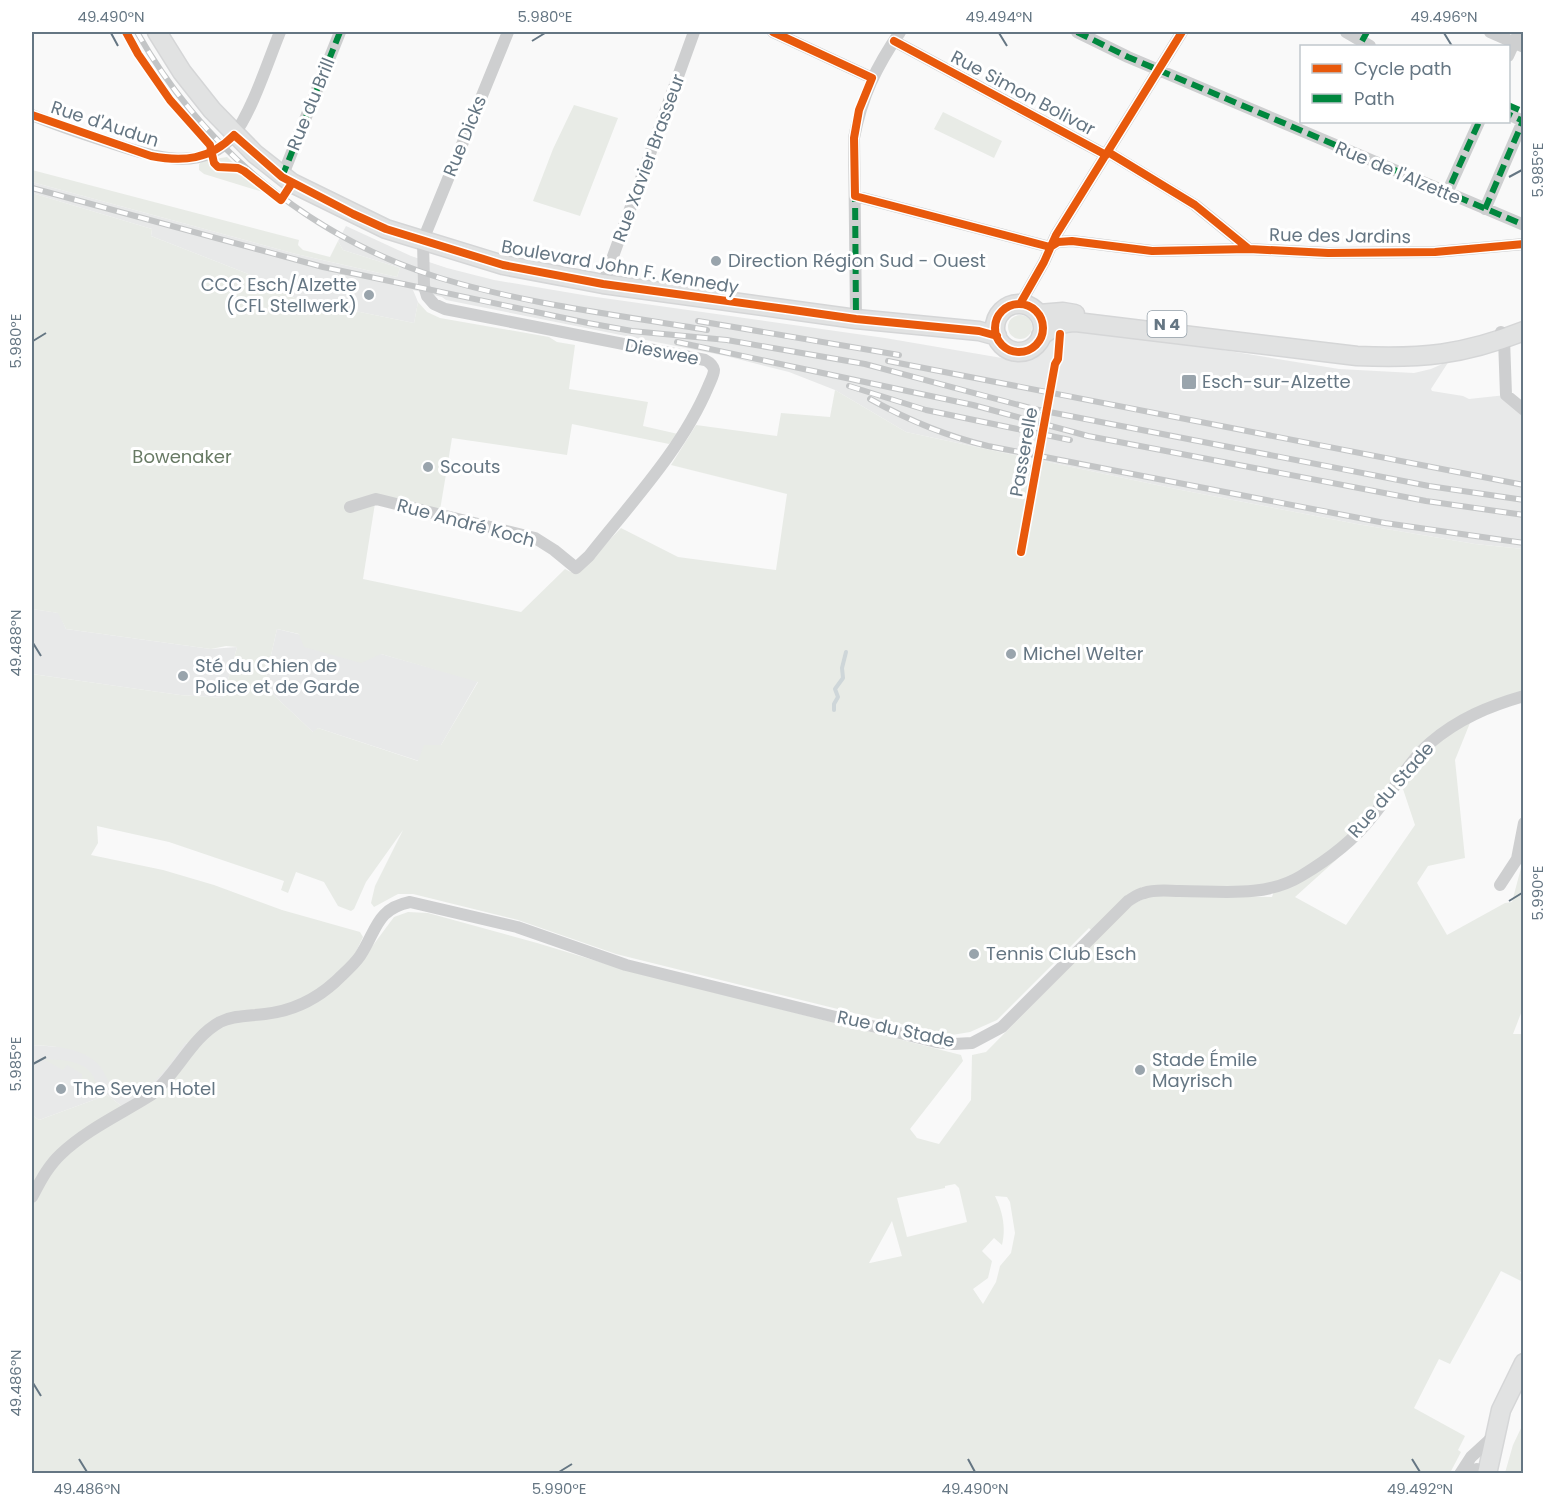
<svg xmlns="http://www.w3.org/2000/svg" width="1555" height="1505" font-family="Poppins,sans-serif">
  <rect width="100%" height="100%" fill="#f9f9f9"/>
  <!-- built -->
  <path fill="#e8e9e9" d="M32,182L296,254L397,277L400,268L343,250L338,241L346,226L411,256L447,268L494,280L589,296L885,338L1025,362L1042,346L1053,326L1224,341L1223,350L1339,369L1414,373L1431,369L1449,361L1431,389L1432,391L1463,396L1469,399L1506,395L1523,410V549L1475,544L1357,524L1176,489L906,432L835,390L789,372L726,356L446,300L442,297L413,290L418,302L414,323L355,311L348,312L300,301L287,294V289L151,236L152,229L32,193Z
    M32,609L59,613L66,629L211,649L237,647L223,698L180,695L32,674Z
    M277,629L381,654L478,681L441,745L419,761L318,728L314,733L264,686Z
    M185,1043L196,1044L163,1086L127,1110L107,1095L39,1120L32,1115V1045L61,1047Z"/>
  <!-- green -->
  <path fill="#e8ebe6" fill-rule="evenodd" d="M574,105L618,118L580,216L533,201L553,149Z
    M943,112L1002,141L994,158L934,129Z
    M227,157L266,193L204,174L199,170V164L202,161Z
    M32,170L299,240L298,245L303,250L330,257L338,241L343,250L400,268L397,277L296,254L32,182Z
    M32,193L152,229L151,236L287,289V294L300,301L348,312L355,311L414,323L418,302L427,312L440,318L549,337L557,342L575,345L569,389L648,402L643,426L678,434L669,444L572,424L567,455L452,438L440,510L376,497L363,579L521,612L565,569L571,572L591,559L621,528L678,557L776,570L787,494L671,465L696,425L777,436L781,413L830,417L835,390L906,432L1176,489L1357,524L1475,544L1523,549V696L1474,713L1455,760L1465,858L1428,866L1417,883L1447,935L1505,903L1512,902L1521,868L1523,869V1008L1513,1034H1523L1524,1268L1520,1273L1523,1275V1282L1501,1271L1450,1364L1439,1359L1414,1408L1465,1436L1458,1450L1461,1452L1450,1473H32V1115L39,1120L107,1095L127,1110L151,1095L195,1044L185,1043C171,1062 144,1107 115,1089C107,1083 105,1070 97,1063C80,1047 53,1046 32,1045V674L180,695L223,698L237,647L226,646L211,649L66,629L58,613L32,609ZM277,629L299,634L304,647L361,663L381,654L478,682L441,745H424L418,761L318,728L313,732L264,686ZM1400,780L1415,825L1346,925L1295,897L1336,860ZM97,826L169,842L284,881L281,890L288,893L296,872L324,882L338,906L351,911L354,909L366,882L403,830L375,886L371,903L374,907L398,894H413L518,920L616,954L882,1020L952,1035L970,1032L997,1020L1089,928L1095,934L1143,893L1275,888L1272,897L1160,895L1146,897L1129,907L986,1052L972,1055L971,1100L939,1144L917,1138L910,1129L963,1061L961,1055L623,969L537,943L428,913L408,912L394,917L362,960L355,954L363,937L360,932L282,910L214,885L163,870L91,855L98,843ZM955,1184L959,1188L967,1222L907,1237L897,1198L945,1188V1186ZM995,1196L1007,1197L1010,1202L1015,1233L1011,1253L1000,1266L996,1282L983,1304L973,1289L988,1278L992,1261L982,1251L994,1238L1002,1245C1006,1228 1003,1212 995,1196ZM892,1221L902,1256L870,1263H869Z
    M1008 327a12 12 0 1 1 24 0a12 12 0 1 1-24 0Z
    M43,1059C68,1060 91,1060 98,1088L73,1093L82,1086V1074L67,1065L63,1070Z
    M1523,1424V1473H1505L1513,1445Z"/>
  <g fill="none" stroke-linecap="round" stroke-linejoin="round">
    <!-- stream -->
    <path stroke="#ced6d9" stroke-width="4" d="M834,710V704L838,697L835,689L843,678L842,668L846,652"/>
    <!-- primary casing -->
    <g stroke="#d5d6d7" stroke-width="21">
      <path id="primary" d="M157,32L182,72L212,110L255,154L292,183L386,229L503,265L603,284L856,319L979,331L997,336
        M995 328a24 24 0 1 1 48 0a24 24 0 1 1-48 0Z
        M1039,314L1063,312L1075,314
        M1041,336C1053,327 1061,322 1076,322L1357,356C1421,359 1463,355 1524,331
        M1487,1474L1501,1410L1524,1363"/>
    </g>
    <!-- street -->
    <path stroke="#cecfd0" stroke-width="12" d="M773,32L872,78
      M1077,32L1128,57L1524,225
      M1346,32L1370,46
      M1490,32L1524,47
      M894,41L1106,155
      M1508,56L1519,32
      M32,115C56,125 80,133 105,141C146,154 200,176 233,136C252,112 268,61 280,32
      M1108,152L1195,205L1249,249
      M282,177L340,32
      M855,196L1050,247
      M1453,196L1447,193L1479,122
      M1485,209L1523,121L1508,114
      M1050,247L1058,242L1072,241L1152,251L1249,249L1328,253L1435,252L1524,244
      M603,284L694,32
      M1020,304L1044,262L1056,235L1182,32
      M856,319L854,138C862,96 876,67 900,32
      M1501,332L1504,339L1506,395L1524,410
      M350,507L376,499L535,538L554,550L576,568L589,556C630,504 682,449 708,387C710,382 714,375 714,370C713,365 709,362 705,360L445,309L434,304L427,296L424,286L423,240L508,32
      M1500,885L1517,859L1524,823
      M32,1197C40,1182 48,1166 61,1154C86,1130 121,1114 151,1095C177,1074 191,1038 220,1022C234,1015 250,1016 265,1014C292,1011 314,1001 335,982C343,974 354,965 360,956C377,930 376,909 410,902L517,927L626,965L936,1042L954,1044L972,1043L1002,1027L1128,901C1133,898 1138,894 1144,893C1155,889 1168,891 1180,891C1220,891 1265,898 1301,876C1326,861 1353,841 1371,818C1392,794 1406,764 1430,743C1458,719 1489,706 1524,696
      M1460,1474L1471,1457L1495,1435
      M1463,1474L1477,1469L1488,1472"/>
    <!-- primary -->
    <use href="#primary" stroke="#e1e2e2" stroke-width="18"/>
    <!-- rail casing -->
    <g stroke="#c3c5c6" stroke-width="6">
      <path id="rail" d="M137,32C203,149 311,238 440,278C526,304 618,315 707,330
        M32,188L323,267L588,323L632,331L727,340L865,364L1034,409L1429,486L1524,500
        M698,321L899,355
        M677,342L973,405L1088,436L1426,501L1524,515
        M888,361L1524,485
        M849,386L926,410L1070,440
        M870,399C908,420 945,436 988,446L1385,523L1524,543"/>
    </g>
    <!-- rail -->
    <use href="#rail" stroke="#fff" stroke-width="4" stroke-dasharray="11" stroke-linecap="butt"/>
    <!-- quiet -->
    <path stroke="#00873e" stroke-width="6" stroke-dasharray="12 6" stroke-linecap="butt" d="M1077,32L1128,57L1524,225
      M1362,41L1367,32
      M1508,105L1524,112
      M282,177L340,32
      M855,190L856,319
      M1454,196L1447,193L1479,122
      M1485,209L1523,121L1508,114"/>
    <!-- cycleway casing -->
    <g stroke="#fff" stroke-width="11">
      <path id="cycleway" d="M126,32L138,54L170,100L210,145L214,163L218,167L238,168L244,171L281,200L292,183
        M773,32L872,78L859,110L854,138L855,196L1050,247
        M894,41L1106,155
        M32,115L151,156C183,162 210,160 234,135L282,177L353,214L386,229L503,265L603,284L793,310L856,319L979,331L997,336
        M1108,152L1195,205L1249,249
        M1050,247L1058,242L1072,241L1152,251L1249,249L1328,253L1435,252L1524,244
        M1020,304L1044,262L1056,235L1182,32
        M995 328a24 24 0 1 1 48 0a24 24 0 1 1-48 0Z
        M1021,552L1055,364L1058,359L1060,334"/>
    </g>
    <!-- cycleway -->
    <use href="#cycleway" stroke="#e8590c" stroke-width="8"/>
  </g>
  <!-- ticks -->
  <path fill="none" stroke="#657683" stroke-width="2" d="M111,33L118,46M999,33L1007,46M1444,33L1452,46M532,41L545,33M1509,177L1522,170M33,341L46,333M33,643L41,656M1509,901L1522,893M33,1064L46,1057M33,1383L41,1396M79,1459L87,1472M968,1459L975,1472M1412,1459L1420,1472M559,1472L572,1464"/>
  <!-- markers -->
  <g fill="#99a4ac" stroke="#fff" stroke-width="2">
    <circle cx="716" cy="261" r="6"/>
    <circle cx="369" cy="295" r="6"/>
    <rect x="1181" y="374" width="16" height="16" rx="3"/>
    <circle cx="428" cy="467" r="6"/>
    <circle cx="1011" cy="654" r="6"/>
    <circle cx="183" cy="676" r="6"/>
    <circle cx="974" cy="954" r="6"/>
    <circle cx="1140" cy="1070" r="6"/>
    <circle cx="61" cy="1089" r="6"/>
  </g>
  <g text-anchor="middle" stroke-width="6" stroke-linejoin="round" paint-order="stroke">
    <!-- shield labels -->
    <rect fill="#fff" stroke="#939fa8" stroke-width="1.5" x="1147.5" y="311" width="39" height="26" rx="4.5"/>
    <g font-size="16" font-weight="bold" fill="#657683">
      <text x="1167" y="330">N 4</text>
    </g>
    <!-- street labels -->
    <g font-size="18" fill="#657683" stroke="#fff">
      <text transform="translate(1023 93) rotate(28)" y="6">Rue Simon Bolivar</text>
      <text transform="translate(311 104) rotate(-68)" y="6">Rue du Brill</text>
      <text transform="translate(105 124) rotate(18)" y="6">Rue d'Audun</text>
      <text transform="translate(465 136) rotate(-68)" y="6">Rue Dicks</text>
      <text transform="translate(649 158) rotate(-70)" y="6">Rue Xavier Brasseur</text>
      <text transform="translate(1398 173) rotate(23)" y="6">Rue de l'Alzette</text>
      <text transform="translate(1340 236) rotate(1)" y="6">Rue des Jardins</text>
      <text transform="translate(620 267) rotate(10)" y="6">Boulevard John F. Kennedy</text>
      <text transform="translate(662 352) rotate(11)" y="6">Dieswee</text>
      <text transform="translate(1024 452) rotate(-80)" y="6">Passerelle</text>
      <text transform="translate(466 523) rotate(15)" y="6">Rue André Koch</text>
      <text transform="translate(1391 790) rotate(-49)" y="6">Rue du Stade</text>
      <text transform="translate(896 1029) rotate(12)" y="6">Rue du Stade</text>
    </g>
    <!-- poi labels -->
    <g font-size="18" fill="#657683" stroke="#fff" text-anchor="start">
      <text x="728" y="267">Direction Région Sud - Ouest</text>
      <text x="357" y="291" text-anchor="end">CCC Esch/Alzette<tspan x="357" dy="21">(CFL Stellwerk)</tspan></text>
      <text x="1202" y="388">Esch-sur-Alzette</text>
      <text x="440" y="473">Scouts</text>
      <text x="1023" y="660">Michel Welter</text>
      <text x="195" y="672">Sté du Chien de<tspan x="195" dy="21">Police et de Garde</tspan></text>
      <text x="986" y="960">Tennis Club Esch</text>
      <text x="1152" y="1066">Stade Émile<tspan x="1152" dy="21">Mayrisch</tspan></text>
      <text x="73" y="1095">The Seven Hotel</text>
    </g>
    <!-- park labels -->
    <g font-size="18" fill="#687a64" stroke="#fff">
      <text x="182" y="463">Bowenaker</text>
    </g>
  </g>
  <!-- border -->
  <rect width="1555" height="1505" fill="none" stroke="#ffffff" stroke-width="66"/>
  <!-- legend -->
  <rect x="1300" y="45" width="210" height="78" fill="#ffffff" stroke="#c1c8cd" stroke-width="1.5"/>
  <rect x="1312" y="64" width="30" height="9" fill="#e8590c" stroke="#c1c8cd" stroke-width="1.5"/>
  <text x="1354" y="75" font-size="18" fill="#657683">Cycle path</text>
  <rect x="1312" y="94" width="30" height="9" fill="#00873e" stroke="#c1c8cd" stroke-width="1.5"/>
  <text x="1354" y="105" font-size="18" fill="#657683">Path</text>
  <rect x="33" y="33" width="1489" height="1439" fill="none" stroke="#657683" stroke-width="2"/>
  <g font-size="15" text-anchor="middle" fill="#657683">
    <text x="111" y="22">49.490°N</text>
    <text x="545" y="22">5.980°E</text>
    <text x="999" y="22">49.494°N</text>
    <text x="1444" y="22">49.496°N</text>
    <text transform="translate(1538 170) rotate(-90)" y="5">5.985°E</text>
    <text transform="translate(16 341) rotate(-90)" y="5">5.980°E</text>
    <text transform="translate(16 643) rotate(-90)" y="5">49.488°N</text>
    <text transform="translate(1538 893) rotate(-90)" y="5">5.990°E</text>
    <text transform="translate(16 1064) rotate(-90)" y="5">5.985°E</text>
    <text transform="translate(16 1383) rotate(-90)" y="5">49.486°N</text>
    <text x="87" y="1494">49.486°N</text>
    <text x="559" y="1494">5.990°E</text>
    <text x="975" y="1494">49.490°N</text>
    <text x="1420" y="1494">49.492°N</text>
  </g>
</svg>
